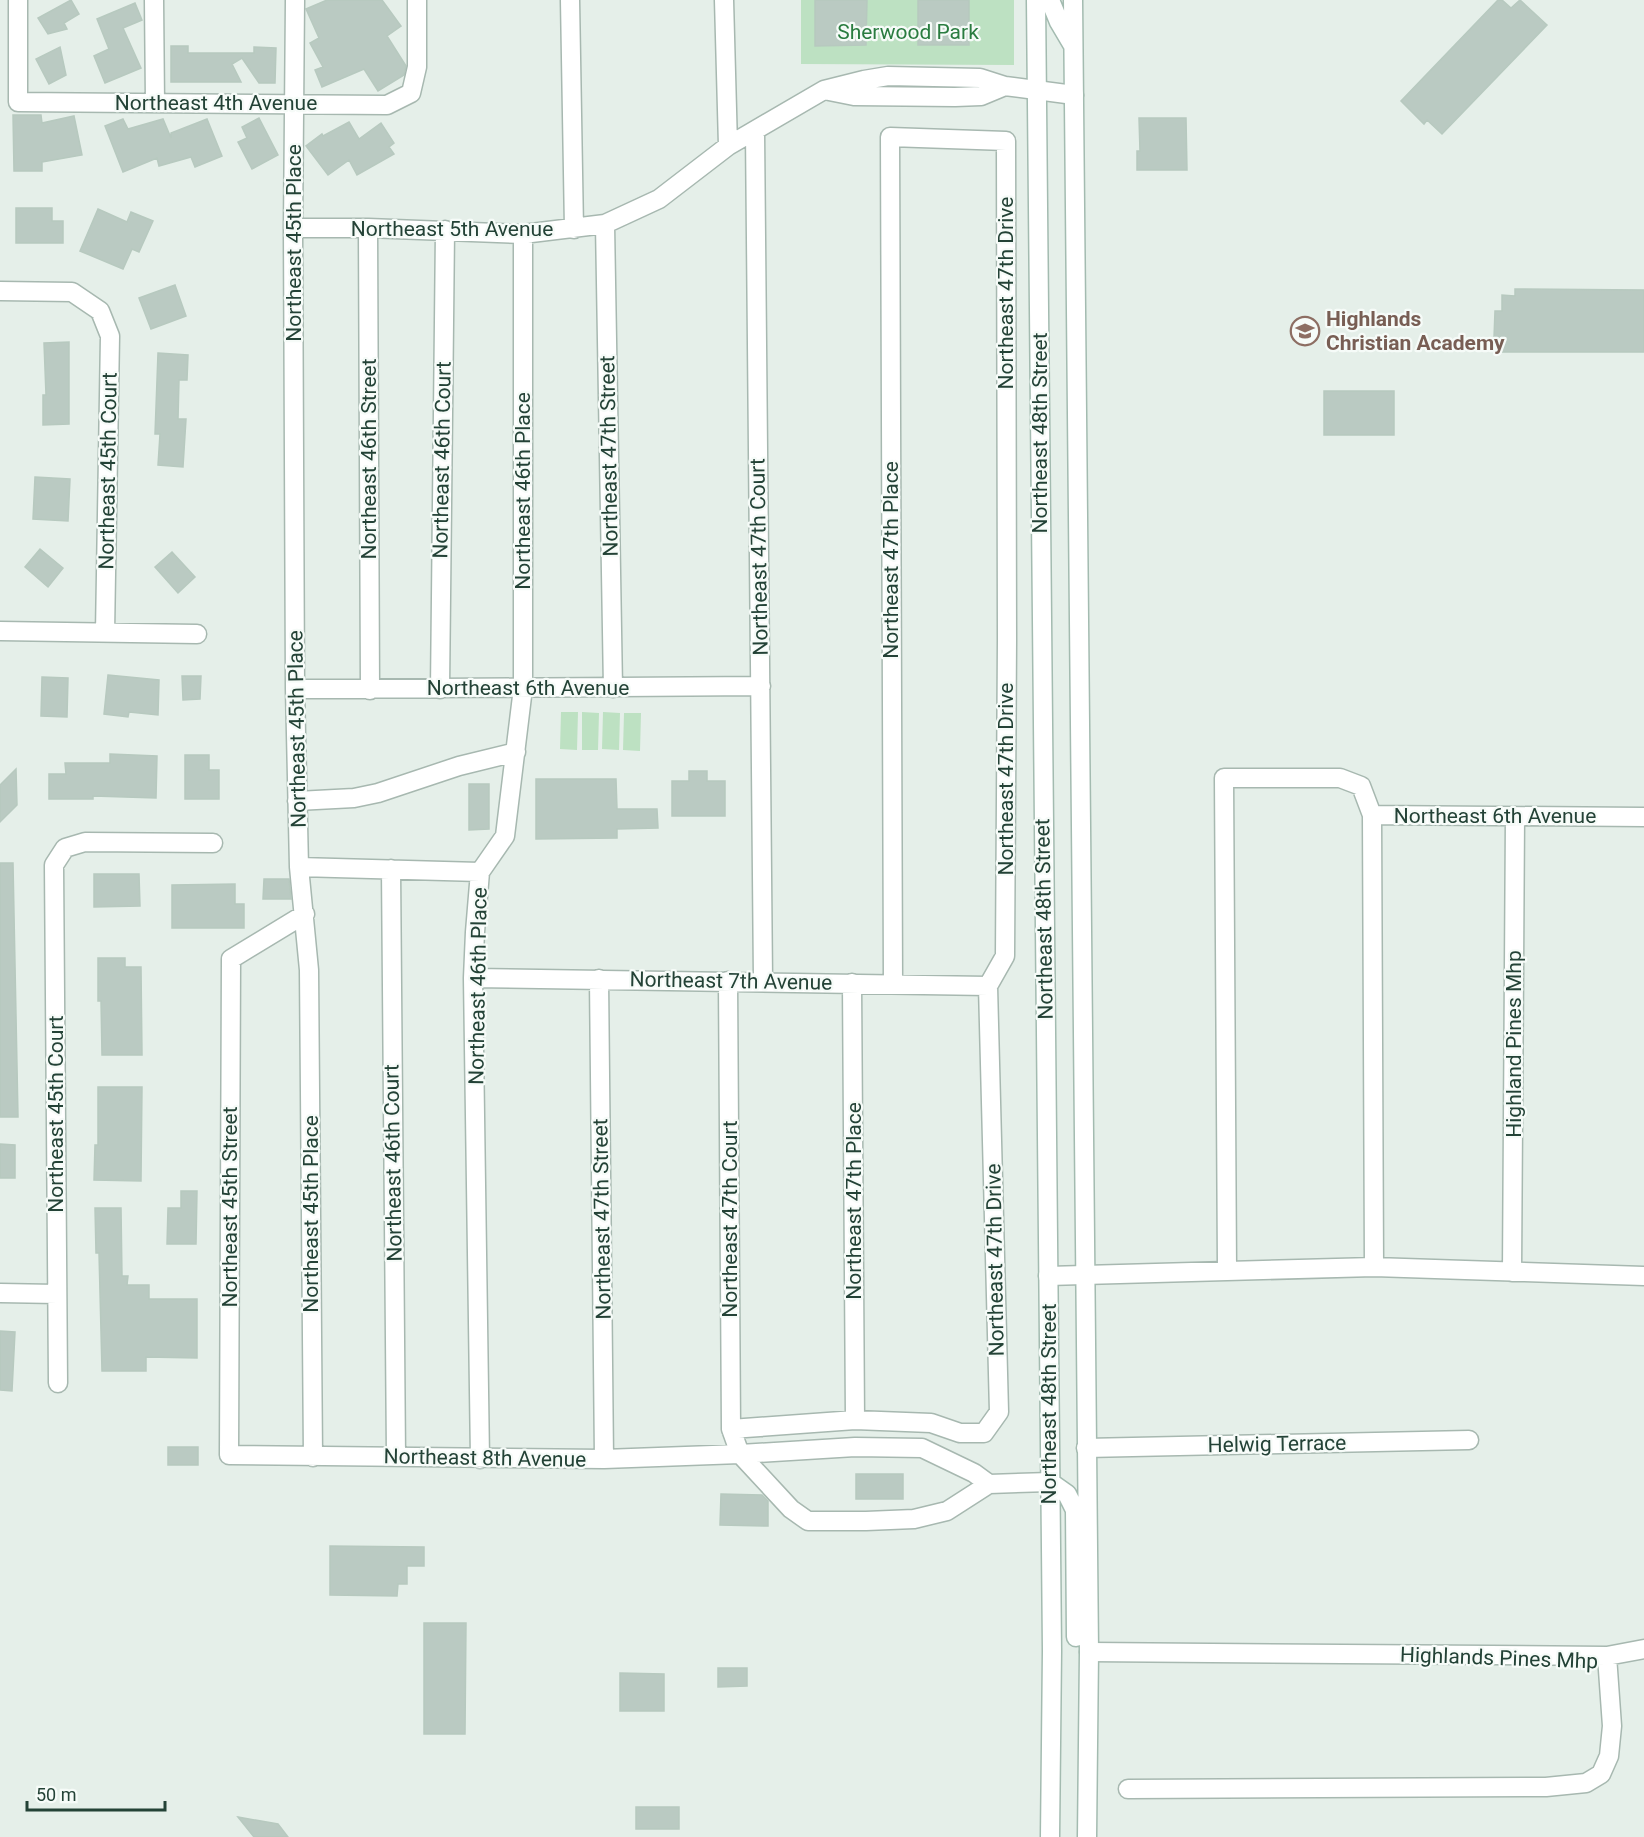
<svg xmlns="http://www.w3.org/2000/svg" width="1644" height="1837" font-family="Roboto,sans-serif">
  <rect width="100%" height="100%" fill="#e5efe9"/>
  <!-- green -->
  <path fill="#bde1c2" d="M801,0H1014V65L801,64Z
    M561,712H578L577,750L560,749Z
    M582,712L599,713L598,750H582Z
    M603,712L620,713L619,750L602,749Z
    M624,713H641L640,751L623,750Z"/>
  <!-- building -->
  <path fill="#bacac2" stroke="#b7c9bf" stroke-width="1.5" d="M71,0L79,14L64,23L67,29L48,34L38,18Z
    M327,0H382L401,26L387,36L406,66L404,75L378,91L364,69L322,87L315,70L323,67L310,43L319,38L306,9Z
    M815,0H867L866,45L815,46Z
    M918,0H969V45H918Z
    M1498,0H1502L1511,8L1520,0L1547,25L1442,134L1427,120L1424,124L1401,101Z
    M135,3L142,20L123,28L141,68L105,83L94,56L109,49L97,19Z
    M171,46H188V53H254V47L276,48L275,83H259L242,58L232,64L241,82H171Z
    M60,47L66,75L49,84L36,59Z
    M13,115H41L42,123L74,116L82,155L42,162V171H14Z
    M259,118L278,155L252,169L238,142L247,138L242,127Z
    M1139,118H1186L1187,170H1137V151H1140Z
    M123,119L128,129L163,119L171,138V133L207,119L222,156L195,167L191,157L159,166L157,158L123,172L105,126Z
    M349,122L359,139L381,123L394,143L389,147L394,154L357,175L349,160L328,175L306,146L322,134L323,136Z
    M16,208H52V221H63V243H16Z
    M98,209L127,222L131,212L153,221L139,252L132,249L123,269L80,251Z
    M175,285L186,316L151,329L139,298Z
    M1515,289L1644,290V352H1502L1503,338H1494L1495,311H1502V295L1515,296Z
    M69,342V424L43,425V395H46L44,343Z
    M158,353L188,355L187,380H179L178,419H186L183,467L158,465L160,434H155Z
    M1324,391H1394V435H1324Z
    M35,477L70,479L68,521L33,519Z
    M40,549L63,568L48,587L25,567Z
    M172,552L195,577L178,593L155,567Z
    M108,675L159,680L158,715L129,712L128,717L104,714Z
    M182,676H201L200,699L183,700Z
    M42,677L68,678L67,717L41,716Z
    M110,754L157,756L156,798L93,796V799H49V774H66L65,763H110Z
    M185,755H209V770H219V799H185Z
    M16,769L17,805L0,822V785Z
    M689,771H707V781H725V816H672V781H689Z
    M536,779H616L617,809H657L658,828L617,829V838L536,839Z
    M469,784H489V829L469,830Z
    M0,863H13L18,1117H0Z
    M94,874H139L140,906L94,907Z
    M264,879H289L291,899H263Z
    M235,884V904H244V928H172V885Z
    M98,958H125V967H141L142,1055H102L101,1001H98Z
    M98,1087H142L141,1181L94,1180L95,1145H98Z
    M0,1144L15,1145V1178H0Z
    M181,1191H197L196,1244H167L168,1208H181Z
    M95,1208H121L122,1276H128L127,1285H149V1299H197V1358L146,1357V1371H102L99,1253H96Z
    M0,1331L15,1332L12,1391L0,1390Z
    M168,1447H198V1465H168Z
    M856,1474H903V1499H856Z
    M721,1494L762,1495L768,1501V1526L720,1525Z
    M330,1546L424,1547V1566H407V1584H398L397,1596L330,1595Z
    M424,1623H466L465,1734H424Z
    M718,1668H747V1686L718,1687Z
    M620,1673L664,1674V1711H620Z
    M636,1807H679V1829H636Z
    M238,1817L278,1824L288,1837H254Z"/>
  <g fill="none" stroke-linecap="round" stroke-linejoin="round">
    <!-- minor casing -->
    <g stroke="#a7b8b0" stroke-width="21">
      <path id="minor" d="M18,0V102L387,105L411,93L417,67V0
        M154,0L155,103
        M295,0L293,228L295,689L299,867L309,970L313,1457
        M570,0L574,229
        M724,0L728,146
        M829,91L854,96L955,97L981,96L1005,86
        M755,132L763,981
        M605,224L613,688
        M293,228H368L523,234L605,224L659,199L728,146L824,90L864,80L888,76L980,78L1005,86L1074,95
        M368,228L370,690
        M0,291L72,292L100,311L110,336L105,633
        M0,631L197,634
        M295,689L761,686
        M440,689L445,230
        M297,801L354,798L378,793L459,766L516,752
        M1372,815L1374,1267
        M299,867L480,872
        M391,869L396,1457
        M305,914L231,959L229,1455L604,1459L740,1454L855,1447L922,1448L974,1473L989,1484
        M473,978L988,986
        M599,979L604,1459
        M728,981L731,1429L740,1454L791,1509L808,1521H866L914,1519L947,1511L989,1484L1050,1482
        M852,983L855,1420
        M1227,1270L1224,778H1340L1361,786L1372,815L1644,817
        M1512,1272L1515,816
        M1048,1276L1374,1267L1644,1276
        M0,1293L57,1294
        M58,1383L54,865L65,848L85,842L213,843
        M731,1429L855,1420L931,1423L960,1433H984L999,1412L988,986L1005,956L1007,640L1006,141L890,137L893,984
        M1086,1448L1469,1440
        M480,1459L473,978L475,932L480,872L505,836L523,688V234
        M1089,1652L1607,1656L1644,1649
        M1128,1789L1546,1787L1586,1783L1601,1774L1609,1756L1612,1726L1607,1656"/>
    </g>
    <!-- secondary casing -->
    <g stroke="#a3bbb0" stroke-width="21">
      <path id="secondary" d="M1036,0L1052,1651L1050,1837
        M1050,0L1059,22L1072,44
        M1073,0L1089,1652L1087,1837
        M1050,1482L1067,1494L1075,1510L1076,1637"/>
    </g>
    <!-- minor -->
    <use href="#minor" stroke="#fff" stroke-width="18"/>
    <!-- secondary -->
    <use href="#secondary" stroke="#fff" stroke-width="18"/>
  </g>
  <!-- icons -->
  <defs>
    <g id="school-ring" transform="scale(1.5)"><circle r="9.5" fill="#f6fbf8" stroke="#8d6e63" stroke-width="1.5"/><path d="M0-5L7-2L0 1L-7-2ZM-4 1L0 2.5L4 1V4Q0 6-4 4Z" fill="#8d6e63"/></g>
  </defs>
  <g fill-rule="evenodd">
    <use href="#school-ring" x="1305" y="331"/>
  </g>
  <g text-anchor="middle" stroke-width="4.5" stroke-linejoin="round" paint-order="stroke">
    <!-- park labels -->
    <g font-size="21" fill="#2a7c40" stroke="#f6fbf8">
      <text x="908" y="39">Sherwood Park</text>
    </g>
    <!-- street labels -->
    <g font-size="21" fill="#234236" stroke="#f6fbf8">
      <text x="216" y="110">Northeast 4th Avenue</text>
      <text x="452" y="236">Northeast 5th Avenue</text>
      <text transform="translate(294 243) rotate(-90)" y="7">Northeast 45th Place</text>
      <text transform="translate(1006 293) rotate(-90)" y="7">Northeast 47th Drive</text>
      <text transform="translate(1040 433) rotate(-90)" y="7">Northeast 48th Street</text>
      <text transform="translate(609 456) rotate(-91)" y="7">Northeast 47th Street</text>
      <text transform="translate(369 459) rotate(-90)" y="7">Northeast 46th Street</text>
      <text transform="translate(442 460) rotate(-89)" y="7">Northeast 46th Court</text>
      <text transform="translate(108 471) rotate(-89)" y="7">Northeast 45th Court</text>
      <text transform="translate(523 491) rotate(-90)" y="7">Northeast 46th Place</text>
      <text transform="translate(759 557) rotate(-91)" y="7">Northeast 47th Court</text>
      <text transform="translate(891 560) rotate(-90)" y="7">Northeast 47th Place</text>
      <text x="528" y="695">Northeast 6th Avenue</text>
      <text transform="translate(297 729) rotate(-91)" y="7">Northeast 45th Place</text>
      <text transform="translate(1006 779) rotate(-90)" y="7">Northeast 47th Drive</text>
      <text x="1495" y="823">Northeast 6th Avenue</text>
      <text transform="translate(1044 919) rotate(-91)" y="7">Northeast 48th Street</text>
      <text transform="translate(731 981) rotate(1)" y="7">Northeast 7th Avenue</text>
      <text transform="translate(478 986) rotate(-89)" y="7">Northeast 46th Place</text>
      <text transform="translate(1514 1044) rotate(-90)" y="7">Highland Pines Mhp</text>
      <text transform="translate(56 1114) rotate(-90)" y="7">Northeast 45th Court</text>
      <text transform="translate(393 1163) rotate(-91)" y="7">Northeast 46th Court</text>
      <text transform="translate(854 1201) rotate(-90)" y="7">Northeast 47th Place</text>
      <text transform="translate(230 1207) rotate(-90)" y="7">Northeast 45th Street</text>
      <text transform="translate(311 1214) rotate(-90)" y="7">Northeast 45th Place</text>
      <text transform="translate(602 1219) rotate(-91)" y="7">Northeast 47th Street</text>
      <text transform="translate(730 1219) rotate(-90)" y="7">Northeast 47th Court</text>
      <text transform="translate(995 1260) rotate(-91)" y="7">Northeast 47th Drive</text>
      <text transform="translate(1049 1404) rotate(-90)" y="7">Northeast 48th Street</text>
      <text transform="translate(1277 1444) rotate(-1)" y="7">Helwig Terrace</text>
      <text transform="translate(485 1458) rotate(1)" y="7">Northeast 8th Avenue</text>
      <text transform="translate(1499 1658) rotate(2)" y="7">Highlands Pines Mhp</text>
    </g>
    <!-- education labels -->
    <g font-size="21" font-weight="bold" fill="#785e54" stroke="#f6fbf8" text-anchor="start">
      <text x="1326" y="326">Highlands<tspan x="1326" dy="24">Christian Academy</tspan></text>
    </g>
  </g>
  <!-- scale -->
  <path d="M27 1801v9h138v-9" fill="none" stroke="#234236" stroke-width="3"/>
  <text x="36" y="1801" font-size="18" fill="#234236" stroke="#f6fbf8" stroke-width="4.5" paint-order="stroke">50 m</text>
</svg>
